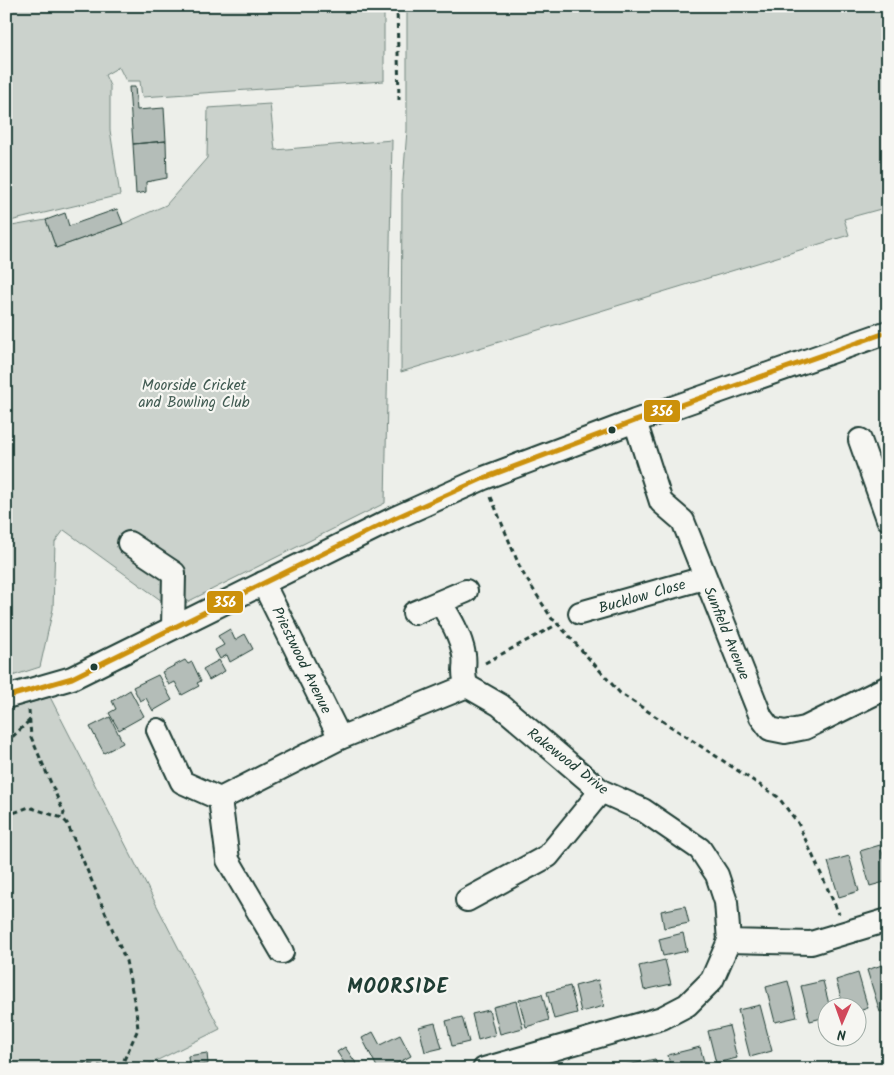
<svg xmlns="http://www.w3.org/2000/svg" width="894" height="1075" font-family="Kalam,sans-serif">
  <rect width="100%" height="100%" fill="#edefea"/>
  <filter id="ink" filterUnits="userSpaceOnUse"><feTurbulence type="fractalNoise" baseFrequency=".02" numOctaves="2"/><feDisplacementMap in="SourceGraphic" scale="10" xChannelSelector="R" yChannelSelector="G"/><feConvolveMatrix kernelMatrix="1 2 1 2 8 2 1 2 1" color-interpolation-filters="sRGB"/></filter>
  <g filter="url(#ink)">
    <!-- green -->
    <path fill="#cbd2cc" stroke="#758880" d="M6,6H384V81L142,97L140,81H126L119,67L105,75L110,86V130L120,195L6,222Z
      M407,6H888V207L844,219L849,235L401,372L402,194L407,130Z
      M270,104L275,150L392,140L385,503L173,609L64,530L55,542L53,609L40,667L6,678V227L46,220L56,248L123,224L166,205L207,158L208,108Z
      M50,697L220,1029L140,1069H6V710Z"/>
    <!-- building -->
    <path fill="#b4bdb8" stroke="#1f3d34" d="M129,87H135L137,110L164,108L166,141L133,144Z
      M166,141L167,178L146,182V192L136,194L133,144Z
      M117,209L123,224L56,248L46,220L65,213L69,226Z
      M230,629L235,640L245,634L253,649L230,662L227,655L220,659L215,650L224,645L218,636Z
      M185,660L188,664L192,662L201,681L197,683L199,686L182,695L175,682L169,685L162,672Z
      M219,660L225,671L209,680L203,669Z
      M158,675L172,700L153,711L146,698L140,701L133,687Z
      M130,690L144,716L119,730L109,713L116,709L112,701Z
      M110,717L123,743L104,753L90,727Z
      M880,845L888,871V881L870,886L860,851Z
      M849,856L859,891L839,897L828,862Z
      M685,906L689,923L664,928L661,911Z
      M683,933L687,951L663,956L659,939Z
      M665,960L671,984L644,990L639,966Z
      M888,963V1010L880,1012L867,970Z
      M858,973L868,1008L856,1012V1008H844L836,980Z
      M598,980L604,1006L581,1012L575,986Z
      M788,981L797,1017L775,1022L766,987Z
      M823,981L830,1008H826V1017L810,1021L801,986Z
      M570,986L577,1013L554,1019L547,992Z
      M542,994L549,1020L526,1027L519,1000Z
      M516,1001L523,1028L500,1034L493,1007Z
      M760,1005L772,1051L750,1057L738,1010Z
      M489,1010L495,1035L478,1040L472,1014Z
      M462,1017L469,1042L452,1046L446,1021Z
      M435,1023L442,1048L425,1052L419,1027Z
      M729,1026L737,1058L716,1063L708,1031Z
      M373,1032L380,1045L400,1035L411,1056L386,1069H378L362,1038Z
      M345,1047L360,1069H344L347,1067L337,1052Z
      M700,1047L706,1069H671L668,1055Z
      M207,1053L208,1064L189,1066L188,1056Z
      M655,1059L658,1069H623V1066Z"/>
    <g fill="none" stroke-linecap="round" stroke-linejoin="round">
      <!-- minor casing -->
      <g stroke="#1f3d34" stroke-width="26">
        <path id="minor" d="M635,421L661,502L683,521L761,717L770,729L785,732L805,728L888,687
          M860,440L888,519
          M129,543L174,573L173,628
          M263,583L340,738
          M440,602C450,618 461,636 464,655C466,668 461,672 467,686
          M414,613L466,591
          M580,613L704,578
          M6,697L72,678L395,518L484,478L635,421L888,332
          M158,730L182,782L220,799
          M220,799L340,738L467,686L500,705L601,791L643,810L700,849L717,875L726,902L729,941L712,980L687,1005L662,1018L484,1069
          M220,799L228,860L282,952
          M467,900L548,856L601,791
          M729,941L811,943L888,920"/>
      </g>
      <!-- path -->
      <path stroke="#1f3d34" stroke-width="3" stroke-dasharray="5 4" stroke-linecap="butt" d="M397,6L399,100
        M491,497L521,570L552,619L559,623
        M485,663L558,624L620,693L778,797L798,823L839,914
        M29,710L31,737L64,813L62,818
        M6,743L30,720
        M6,816L29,807L62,818L67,823L126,961L136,1010L138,1029L120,1069
        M72,1069L85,1064L120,1069"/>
      <!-- minor -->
      <use href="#minor" stroke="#f6f6f2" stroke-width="22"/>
      <!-- bus-1 casing -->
      <g stroke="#f6f6f2" stroke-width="9">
        <path id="bus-1" d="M6,697L72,678L395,518L484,478L635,421L888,332"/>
      </g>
      <!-- bus-1 -->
      <use href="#bus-1" stroke="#cc910a" stroke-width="5"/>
    </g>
  </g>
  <!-- markers -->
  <g fill="#1f3d34" stroke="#f6f6f2" stroke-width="2">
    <circle cx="612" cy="430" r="4.5"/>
    <circle cx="94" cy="667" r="4.5"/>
  </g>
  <g text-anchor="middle" stroke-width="4.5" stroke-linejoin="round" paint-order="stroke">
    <!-- park labels -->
    <g font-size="15" fill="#415b52" stroke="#f6f6f2">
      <text x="194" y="390">Moorside Cricket<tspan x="194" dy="17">and Bowling Club</tspan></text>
    </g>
    <!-- street labels -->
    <g font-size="15" fill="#1f3d34" stroke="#f6f6f2">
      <text transform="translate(642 596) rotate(-16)" y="5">Bucklow Close</text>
      <text transform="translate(727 633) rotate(68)" y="5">Sunfield Avenue</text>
      <text transform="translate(302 660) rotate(64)" y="5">Priestwood Avenue</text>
      <text transform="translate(568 761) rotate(38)" y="5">Rakewood Drive</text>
    </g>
    <!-- district labels -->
    <g font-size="20" font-weight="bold" letter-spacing="1" fill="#1f3d34" stroke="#f6f6f2">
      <text x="398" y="993">MOORSIDE</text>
    </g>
  </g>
  <g stroke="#f6f6f2" stroke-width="2">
    <rect x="643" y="399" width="38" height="24" rx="5" fill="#cc910a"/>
    <rect x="206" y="590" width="38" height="24" rx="5" fill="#cc910a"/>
  </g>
  <g font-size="14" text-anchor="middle" font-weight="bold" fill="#fff">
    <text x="662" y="416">356</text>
    <text x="225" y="607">356</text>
  </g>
  <!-- margin -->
  <rect width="894" height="1075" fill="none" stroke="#f6f6f2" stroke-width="25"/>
  <rect x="12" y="12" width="869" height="1050" fill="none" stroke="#1f3d34" stroke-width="2" filter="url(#ink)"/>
  <!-- north arrow -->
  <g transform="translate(842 1022) rotate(182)"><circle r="24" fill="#f6f6f2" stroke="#a0aca6"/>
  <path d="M0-4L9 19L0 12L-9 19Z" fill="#d1495b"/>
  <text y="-8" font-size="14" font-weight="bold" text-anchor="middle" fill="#1f3d34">N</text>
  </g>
</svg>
